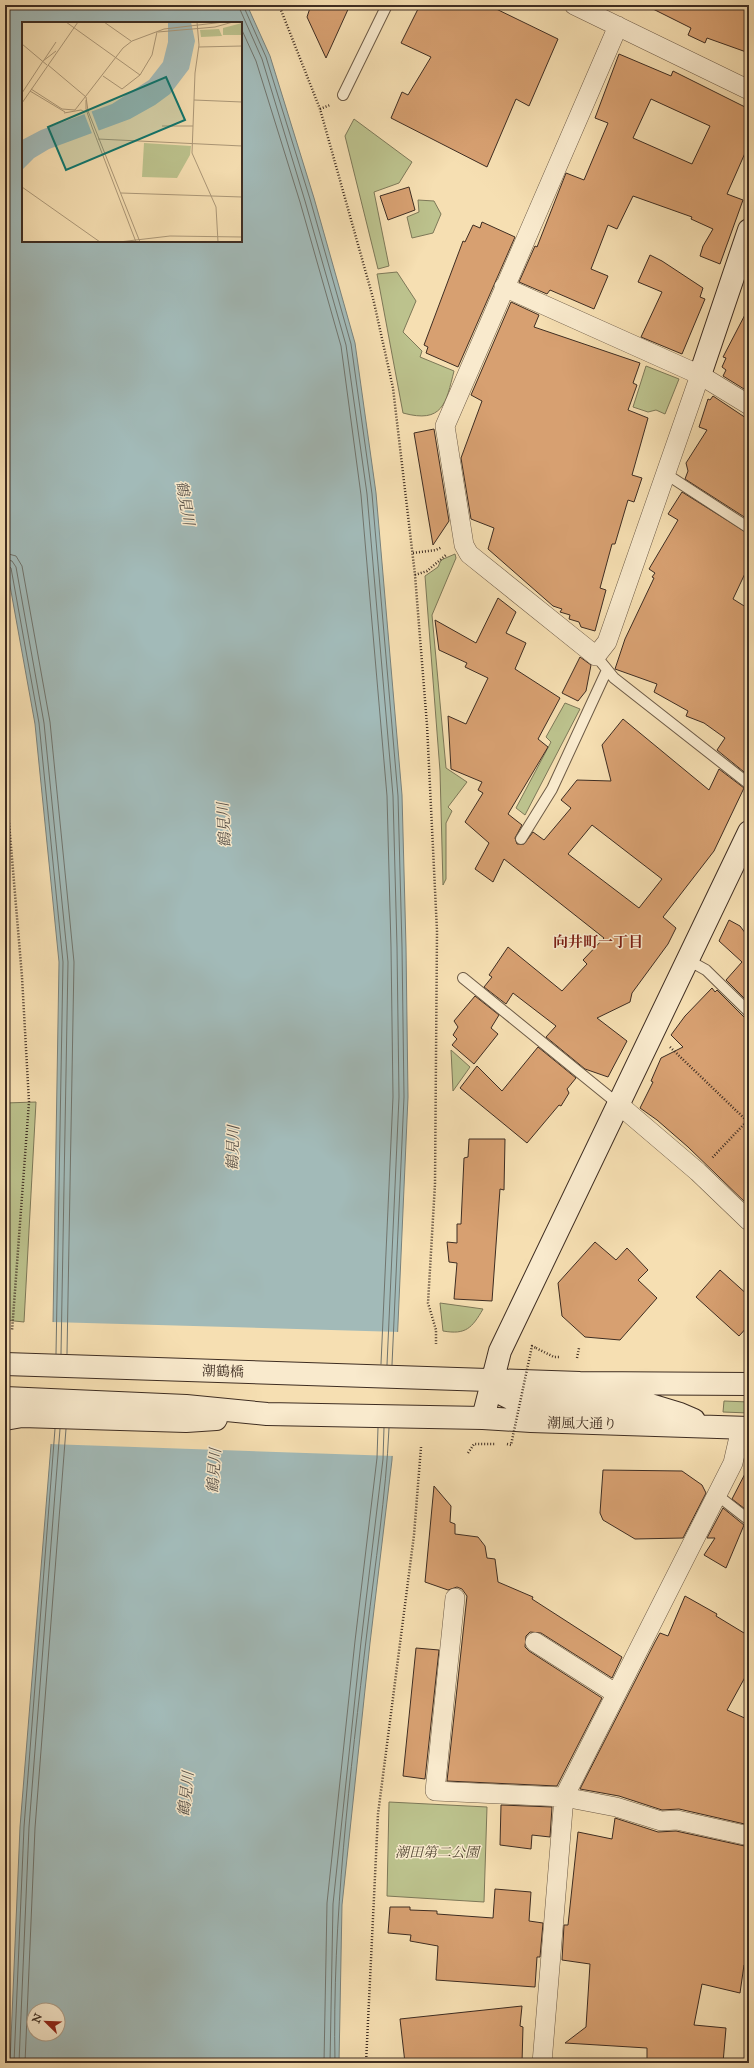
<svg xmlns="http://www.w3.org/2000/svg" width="754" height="2068" font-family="'IM FELL Great Primer','Noto Serif JP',serif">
  <rect width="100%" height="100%" fill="#f6dfb2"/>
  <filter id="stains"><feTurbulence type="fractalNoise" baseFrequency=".005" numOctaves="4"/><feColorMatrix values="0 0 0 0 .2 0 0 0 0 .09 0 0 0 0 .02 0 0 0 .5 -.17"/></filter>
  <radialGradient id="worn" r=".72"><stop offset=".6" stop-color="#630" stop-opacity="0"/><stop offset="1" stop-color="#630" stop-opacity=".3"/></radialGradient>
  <!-- green -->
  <path fill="#bcc28d" stroke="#7d7858" d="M354,119L412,162L399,183L374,192L389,266L378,269L345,136Z
    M418,200L434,201L441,214L433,233L412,238L407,217L419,212Z
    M397,272L416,301L403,332L422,351L420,357L454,371C446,403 443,424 403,413L377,274Z
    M646,366L679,379L665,414L656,410L648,412L633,407Z
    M455,554L456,558L432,615L446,768L467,782L448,807L452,811L446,823V879L443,885L440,771L425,576L438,567L441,560Z
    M565,703L580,709L525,815L516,808L551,742L546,737Z
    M451,1050L470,1067L453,1091Z
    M36,1102L24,1322L5,1320V1103Z
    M440,1303L483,1309C472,1328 466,1335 443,1331Z
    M724,1401L749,1402V1413L723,1412Z
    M389,1802L487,1807L484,1902L387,1896Z"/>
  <!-- water -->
  <path fill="#a2bab8" stroke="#7a827c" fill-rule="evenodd" d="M5,5H247L270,56L314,198L355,343L376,493L402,795L406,947L408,1097L392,1460L370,1643L342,1905L339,2063H10L20,1827L51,1445L59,962L35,724L5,558ZM23,23H241V241H23ZM34,2010H58V2034H34Z"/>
  <!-- pier -->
  <path fill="#f6dfb2" d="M51,1322L400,1332L394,1456L49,1444Z"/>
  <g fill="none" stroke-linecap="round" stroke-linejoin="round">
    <!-- shore -->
    <path stroke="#70746d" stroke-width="1" d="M238,5L262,59L305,201L346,345L367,494L393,796L397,947L399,1097L387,1365
      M243,5L266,57L310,199L351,344L372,494L398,796L402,947L404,1097L392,1365
      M241,28L256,61L300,202L341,346L361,495L387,796L391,947L393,1097L381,1364
      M5,553L16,556L22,566L50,722L74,962L67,1354
      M5,559L12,561L16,567L44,723L68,962L61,1354
      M5,564L11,568L39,723L63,962L56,1354
      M14,2063L24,1827L55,1429
      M19,2063L29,1827L60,1429
      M25,2063L35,1828L66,1429
      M324,2063L327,1903L355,1641L377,1458L378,1428
      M330,2063L333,1904L361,1642L383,1459L384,1428
      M335,2063C332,1919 350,1775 367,1632C375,1564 386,1496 389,1428"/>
  </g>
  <!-- building -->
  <path fill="#d7a071" stroke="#3e2d22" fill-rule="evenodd" d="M311,5H350L326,58L307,17Z
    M420,5H488L558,39L529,106L516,99L487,167L391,118L402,92L408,95L431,57L401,43Z
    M645,5H749V53L707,38L705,43L688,35L691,28Z
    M619,54L671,76L673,71L749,109V144L727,194L743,200L720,264L700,256L703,246L713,229L691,219L692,217L633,196L617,229L608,225L591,269L608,276L594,309L550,290L547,294L519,282L535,246L537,247L566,173L584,180L608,123L595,118ZM651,99L710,126L692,164L633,138Z
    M409,187L415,210L388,220L380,196Z
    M482,222L515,237L458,367L426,353L428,347L424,345L463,241L465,242L473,225L480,228Z
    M650,255L662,261L703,288L700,297L705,299L682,354L641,337L662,292L638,282Z
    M511,302L539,315L534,327L640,363L633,383L637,385L628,410L648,418L632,475L642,478L634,502L628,500L615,544H612L600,588L606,590L595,631L581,627L579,622L569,619L570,615L560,612L562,609L553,606L488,549L494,528L471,519L461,458L482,401L471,395Z
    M749,307V380L744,389L723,376L726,370L722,367L726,358L723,357Z
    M713,396L749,420V520L685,479L688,471L686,463L707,430L699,427L708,399L710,400Z
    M434,429L449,521L433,545L414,433Z
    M682,492L749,534V565L733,599L749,609V776L717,750L725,738L704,723L686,716L688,711L654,692L657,684L615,669L625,639L654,578L652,577L655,573L649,569L678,520L668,514Z
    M498,598L516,612L506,633L526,643L515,669L560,698L538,739L548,747L508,814L522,825L515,838L517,844H524L533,832L544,840L571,808L561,800L577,780L611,781L602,745L623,719L709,790L719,769L744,788L714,851L663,917L676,928L668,944L632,993L630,1002L597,1018L627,1041L608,1077L585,1069L546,1037L556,1026L513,993L506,1004L484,987L492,977L489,975L508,947L562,991L587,964L583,960L604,938L504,859L493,882L475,869L489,843L465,822L483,793L478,790L482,782L451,769L448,716L466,724L488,678L465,667L467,663L439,650L435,620L476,643ZM592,825L662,879L639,908L568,854Z
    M580,657L591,665L586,691L578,701L562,693Z
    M729,920L740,926L749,938V1003L726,980L742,962L719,941Z
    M712,988L715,992L717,990L744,1017L749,1018V1206L688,1147L657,1120L640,1108L653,1082L651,1081L661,1058L683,1047L671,1035L685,1016Z
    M475,996L499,1015L491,1028L498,1034L474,1064L452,1045L457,1039L453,1035L458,1027L454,1021Z
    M538,1047L576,1078L567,1089L569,1093L561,1106L559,1105L527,1143L460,1088L477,1066L502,1091Z
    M469,1139H505L504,1190L500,1189L492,1301L454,1299L457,1263L449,1262L447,1242L457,1243V1224H461L464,1158L468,1157Z
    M595,1242L616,1260L627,1248L648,1270L638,1280L657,1298L620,1340L585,1337L562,1316L558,1283Z
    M720,1270L749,1296V1325L739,1336L696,1297Z
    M749,1466V1512L732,1499Z
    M603,1470L682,1471L702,1485L706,1493L683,1538L635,1539L603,1520L600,1513Z
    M434,1486L451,1506L450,1522L455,1524V1534L478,1537L485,1546L487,1558L495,1559L498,1582L533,1597L532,1599L622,1657L612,1678L541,1633L530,1632L526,1636L525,1647L529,1651L602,1698L557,1786L447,1781L467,1596L462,1589L457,1587L448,1590L425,1582Z
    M723,1508L744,1525L726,1568L704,1555L715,1538H707Z
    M685,1596L717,1614L716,1616L749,1636V1670L727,1710L749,1720V1825L679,1809L662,1810L619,1796L580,1789L655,1642L660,1633L668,1636Z
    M416,1648L439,1650L425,1779L403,1776Z
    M501,1805L552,1807L550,1837L532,1835L531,1849L500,1845Z
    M615,1818L658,1832L676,1831L749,1847V1930L746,1965H744L740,1993L702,1984L694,2025L726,2028L723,2063H647V2048L565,2043L586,2027L590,1964L562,1960L564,1925H568L578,1832L612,1839Z
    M495,1889L531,1892L529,1921L543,1923L540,1957H537L535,1987L436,1980L438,1946L410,1941L411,1935L388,1933L390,1907H410V1910L437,1911V1914L493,1918Z
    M522,2006L520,2026L523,2027L522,2063H405L400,2019Z"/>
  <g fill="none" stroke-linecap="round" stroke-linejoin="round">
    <!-- lane casing -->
    <g stroke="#6c5a46" stroke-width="12">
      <path id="lane" d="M343,95L387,5
        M666,474L749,528
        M596,656L614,678L749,784
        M521,839L552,789L607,670
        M686,959L706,970L749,1012
        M463,978L617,1103
        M717,1495L749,1520"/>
    </g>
    <!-- street casing -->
    <g stroke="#6c5a46" stroke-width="20">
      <path id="street" d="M574,5L749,90
        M618,26L445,426L464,545L469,554L596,656L607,642L700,375
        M504,287L700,375L749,405
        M617,1103L698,1172L749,1221
        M455,1598L435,1791L564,1797L616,1807L661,1821L677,1820L749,1836
        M535,1642L615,1693
        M542,2063L564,1797L733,1463L741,1428"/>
    </g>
    <!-- secondary casing -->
    <g stroke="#3e2d22" stroke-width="24">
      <path id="secondary" d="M700,375L749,230
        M5,1364L580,1383L749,1384
        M492,1380L504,1395L512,1399L647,1404L680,1414L694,1420
        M5,1398L186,1406L267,1414L483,1418L531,1421L749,1428
        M483,1418L500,1351L749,832
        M5,1419L22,1416L186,1421L216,1419"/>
    </g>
    <!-- path -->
    <path stroke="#3e2d22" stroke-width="2.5" stroke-dasharray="1 2" stroke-linecap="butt" d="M279,5L320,109L373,298L393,388L415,575L427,725L437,931L435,1184L428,1303L436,1330V1344
      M320,109L330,105
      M413,553L436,550L442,547
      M415,575L427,571L446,555
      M5,775L22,977L29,1102L12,1331
      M670,1047L747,1121L712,1158
      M536,1348L554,1357H560
      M577,1358L579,1348
      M468,1453L474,1444H496
      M5,1466V1518
      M366,2063L378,1814L414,1535L421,1447"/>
    <!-- lane -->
    <use href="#lane" stroke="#f9eacd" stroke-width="10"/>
    <!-- street -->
    <use href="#street" stroke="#f9eacd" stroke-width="19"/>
    <!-- secondary -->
    <use href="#secondary" stroke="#f9eacd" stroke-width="22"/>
    <!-- path-bridge -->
    <path stroke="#3e2d22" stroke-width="2.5" stroke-dasharray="1 2" stroke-linecap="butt" d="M507,1444L511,1445L532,1346L536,1348"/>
  </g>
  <g text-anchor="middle" stroke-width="3" stroke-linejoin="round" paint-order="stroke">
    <!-- street labels -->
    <g font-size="14" fill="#3e2d22" stroke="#f9eacd">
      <text transform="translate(223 1371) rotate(2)" y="5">潮鶴橋</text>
      <text transform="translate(582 1423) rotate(1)" y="5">潮風大通り</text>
    </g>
    <!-- park labels -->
    <g font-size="14" font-style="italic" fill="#574b37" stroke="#f9eacd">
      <text x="437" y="1857">潮田第二公園</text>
    </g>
    <!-- water labels -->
    <g font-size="15" font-style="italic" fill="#575048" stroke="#f9eacd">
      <text transform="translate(185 503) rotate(80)" y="5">鶴見川</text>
      <text transform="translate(224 825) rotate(-93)" y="5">鶴見川</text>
      <text transform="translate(233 1148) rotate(-89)" y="5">鶴見川</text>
      <text transform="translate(214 1471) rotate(-86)" y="5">鶴見川</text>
      <text transform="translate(186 1794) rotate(-84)" y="5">鶴見川</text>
    </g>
    <!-- neighbourhood labels -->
    <g font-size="15" font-weight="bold" fill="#7a1f14" stroke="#f9eacd">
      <text x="598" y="947">向井町一丁目</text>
    </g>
  </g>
  <!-- overview -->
  <g transform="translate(22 22)">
    <rect width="220" height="220" fill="#f6dfb2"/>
    <path d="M220,1V13H201V6ZM197,7L200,14L179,15L178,8ZM122,121L169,124L168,133L155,156L120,155Z" fill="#bcc28d"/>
    <path d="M146,0H169L173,19L167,47L148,72L133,83L108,97L27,127L12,136L0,148V118L19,108L90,82L127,58L141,40L146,20Z" fill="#a2bab8"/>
    <path d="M69,88L78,112L71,114L62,91Z" fill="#f6dfb2"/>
    <path fill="none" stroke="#ac9878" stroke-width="1" d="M44,0L118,53M82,0L109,19M175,0L177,23L173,51L170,131L194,185L196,220M136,10L193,5L211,0M0,22L25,43M177,25L220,24M22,38L34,20M26,43L64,75L66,89L118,220M81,54L100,67L118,53L130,33L135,10M9,67L40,87L53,88L101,26L110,19L142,7L202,0M8,69L43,90M0,71L21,39L34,29M64,78V87L70,105L114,220M172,78L220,80M0,81L56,0M42,91L59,88L63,90M140,104H171M76,117L220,124M0,165L78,220M99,171L220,175M97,220L148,214L220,215"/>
    <path fill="#0f766e" fill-opacity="0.15" stroke="#0f766e" stroke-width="2" d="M144,55L163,98L44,148L26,105Z"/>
    <rect width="220" height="220" fill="none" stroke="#3e2d22" stroke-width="2"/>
  </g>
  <!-- margin -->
  <rect width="754" height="2068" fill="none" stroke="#f6dfb2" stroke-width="20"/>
  <rect x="6" y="6" width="742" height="2056" fill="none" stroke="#3e2d22" stroke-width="2"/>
  <rect x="10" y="10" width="734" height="2048" fill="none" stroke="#3e2d22"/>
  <!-- north arrow -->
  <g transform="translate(46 2022) rotate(293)"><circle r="19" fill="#f9eacd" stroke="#ae9e89"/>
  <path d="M0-3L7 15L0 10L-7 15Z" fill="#8f2418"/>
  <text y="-6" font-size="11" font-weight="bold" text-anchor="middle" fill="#3e2d22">N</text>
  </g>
  <rect width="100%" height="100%" filter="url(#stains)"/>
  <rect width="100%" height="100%" fill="url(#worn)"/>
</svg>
